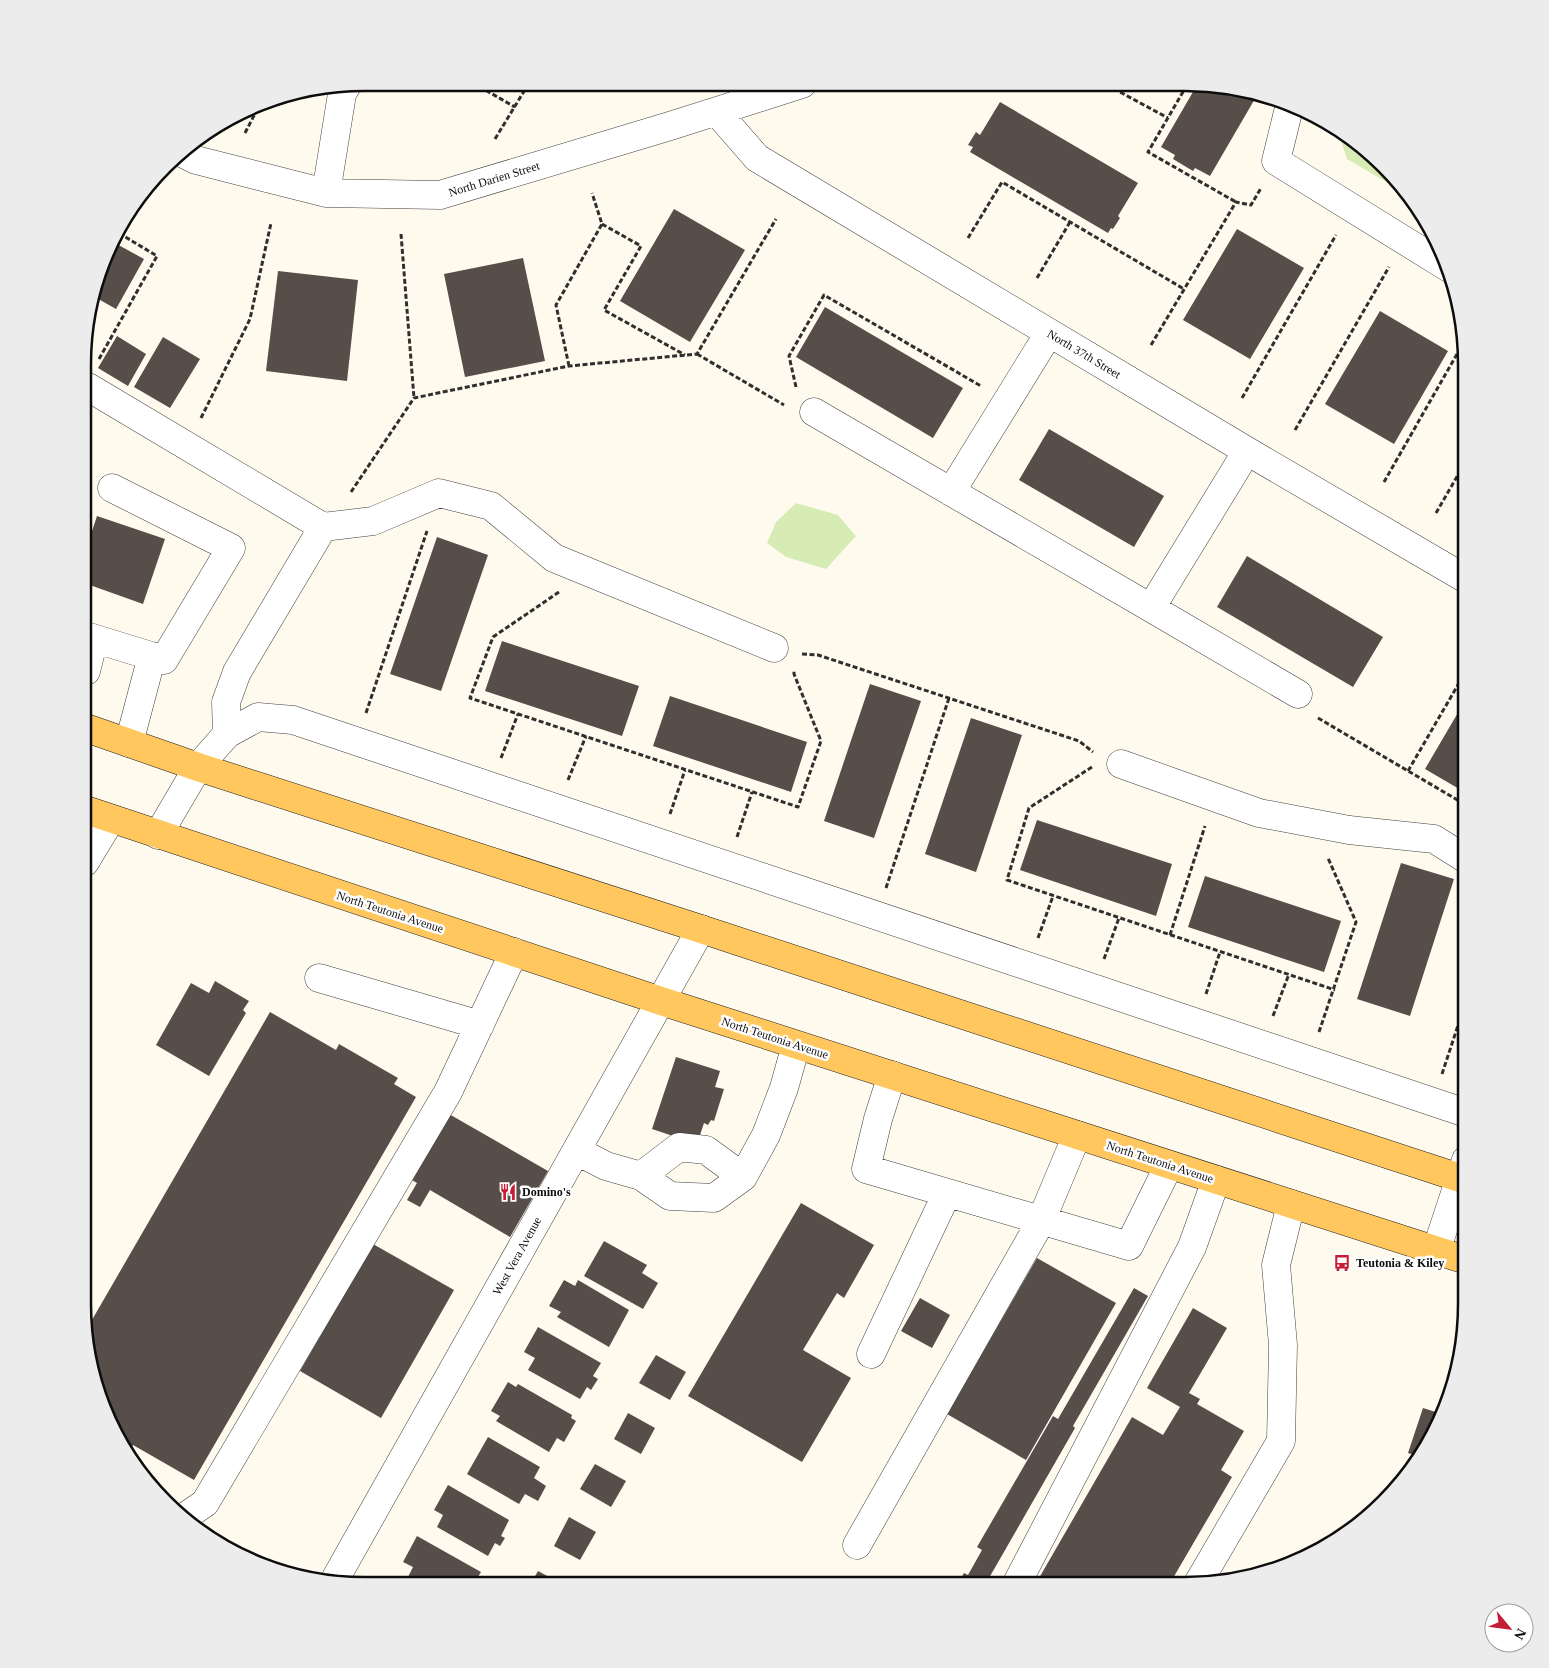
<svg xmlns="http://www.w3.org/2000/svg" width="1549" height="1668" font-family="Georgia,serif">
  <rect width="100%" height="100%" fill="#fffaee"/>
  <!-- green -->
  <path fill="#d7ecb5" d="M1337,129L1371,153L1407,194L1347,159Z
    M796,503L838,515L856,536L826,569L786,557L767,543L776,522Z"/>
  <!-- building -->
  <path fill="#574d49" d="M499,83H512L509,89Z
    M1197,85H1221L1256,97L1210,176L1195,168L1193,171L1173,159L1175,155L1161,147Z
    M1000,102L1138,183L1118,216L1120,218L1113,229L1111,228L1108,233L970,152L973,147L968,145L976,132L980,135Z
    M674,209L745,250L690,342L620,301Z
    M1237,229L1304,268L1250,359L1183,320Z
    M113,242L144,259L116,309L93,296Z
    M523,258L545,361L465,377L444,274Z
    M278,271L358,280L347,381L266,371Z
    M825,307L963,388L933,438L796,357Z
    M1380,311L1448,351L1394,444L1325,404Z
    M117,336L146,354L128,386L98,368Z
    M163,337L200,359L170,408L134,387Z
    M1049,429L1164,496L1134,547L1019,480Z
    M97,516L165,539L143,604L87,584V546Z
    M437,537L488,555L441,691L390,674Z
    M1247,556L1383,637L1353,687L1217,607Z
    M502,641L639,686L622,736L485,691Z
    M870,684L921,701L874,838L824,821Z
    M670,696L807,742L791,792L653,746Z
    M1466,699V793L1425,769Z
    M971,718L1022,735L976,872L925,854Z
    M1037,820L1172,864L1156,916L1020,870Z
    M1401,863L1454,879L1410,1016L1357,999Z
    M1205,876L1341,921L1324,972L1188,927Z
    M215,981L249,1001L243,1010L246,1013L209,1076L156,1045L191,983L209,993Z
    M270,1012L336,1050L339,1044L398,1078L394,1084L416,1097L194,1480L133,1445L128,1456L97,1394L85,1332Z
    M676,1057L720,1071L715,1087L724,1089L714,1121L711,1120L708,1125L704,1123L697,1144L652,1129Z
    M449,1114L548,1171L510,1237L430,1190L420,1207L407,1200L417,1183L412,1180Z
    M801,1203L874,1245L844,1298L837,1293L803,1350L851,1378L802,1462L688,1396Z
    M604,1241L647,1265L642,1273L658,1283L643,1309L584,1276Z
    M373,1244L454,1290L381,1418L300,1371Z
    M1037,1258L1116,1303L1026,1460L947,1414Z
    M564,1280L575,1286L578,1280L629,1310L609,1347L557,1317L561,1312L549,1306Z
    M1134,1288L1148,1296L1073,1426L1075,1428L985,1585H957L964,1573L968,1575L982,1550L977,1547L1053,1416L1058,1419Z
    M920,1298L950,1315L932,1348L901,1331Z
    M1193,1308L1227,1328L1189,1393L1200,1399L1197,1404L1244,1431L1221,1470L1232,1477L1169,1585H1035L1132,1417L1163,1435L1180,1407L1147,1388Z
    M538,1327L601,1363L593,1376L598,1379L591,1390L587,1387L580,1399L528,1370L535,1358L524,1352Z
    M656,1355L686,1372L670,1400L639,1383Z
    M508,1382L516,1387L518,1384L572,1415L571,1418L576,1421L564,1442L557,1438L549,1452L496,1421L500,1416L491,1411Z
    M1423,1408L1442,1414L1429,1444L1420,1457L1408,1453Z
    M628,1413L655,1428L641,1454L614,1439Z
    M488,1437L540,1467L534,1478L546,1486L538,1501L525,1494L519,1504L467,1474Z
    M595,1464L626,1481L611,1507L580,1489Z
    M448,1485L509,1520L501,1536L505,1538L500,1546L495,1543L488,1556L437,1527L443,1515L434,1510Z
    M569,1517L596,1532L580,1560L554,1546Z
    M417,1536L481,1572L473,1585H417L407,1579L413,1567L403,1562Z
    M538,1571L564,1585H530Z"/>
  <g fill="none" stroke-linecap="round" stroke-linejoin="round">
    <!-- minor casing -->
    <g stroke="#404040" stroke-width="29">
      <path id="minor" d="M1289,108L1276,161L1449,268
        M717,112L757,158L1247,451L1466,579
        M180,152L196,160L326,193L440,195L670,126L802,84
        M326,193L342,94L347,85
        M88,387L323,527L373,521L439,493L491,506L554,558L774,648
        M814,412L1151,608L1247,451
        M951,492L1049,333
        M1151,608L1298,694
        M86,636L164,660L231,548L112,488
        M86,671L94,639
        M227,734L226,702L237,672L323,527
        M129,743L152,656
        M1121,764L1259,813L1349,830L1434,839L1466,859
        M158,835L198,767L227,734L258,717L293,720L1466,1113
        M85,862L111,819
        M319,978L480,1025
        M892,1075L878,1119L866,1169L1129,1246L1169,1165
        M577,1151L606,1166L641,1176L670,1196L714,1198L743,1177L766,1135L784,1088L796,1045
        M641,1176L679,1147L706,1150L743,1177
        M1436,1251L1466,1160
        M871,1354L947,1193
        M183,1518L205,1503L448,1092L514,952
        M857,1545L1041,1221L1077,1135
        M333,1583L701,929
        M1016,1585L1192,1247L1216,1180
        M1197,1585L1281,1441L1283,1345L1276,1265L1291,1204"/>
    </g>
    <!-- major casing -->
    <g stroke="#1e1e1e" stroke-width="29">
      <path id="major" d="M86,728L198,767L701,929L1466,1180
        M86,810L661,1001L1466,1260"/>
    </g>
    <!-- path -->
    <path stroke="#2f2f2f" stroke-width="3" stroke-dasharray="5 2.5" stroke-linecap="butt" d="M473,83L515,107
      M1107,85L1168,118
      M1187,85L1148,152L1236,202
      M245,133L259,106
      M495,139L529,83
      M602,224L641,246L604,310L685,355
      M401,234L414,398
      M968,238L1002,182L1184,289
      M1037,278L1070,222
      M1151,345L1236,202L1251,205L1261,188
      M697,354L784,405
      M99,359L157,256L117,232
      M569,366L556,305L602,224L592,193
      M796,387L789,356L824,295L981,386
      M1242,398L1336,235
      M201,418L250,319L271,223
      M1295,430L1389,267
      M1384,482L1465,340
      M351,492L414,398L569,366L697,354L776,219
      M1436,513L1466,461
      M559,592L493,637L470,698L798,807L821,741L794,674V670
      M802,654L818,655L1079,741L1093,752
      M366,713L427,531
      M1318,718L1466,805
      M501,758L518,714
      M1092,767L1029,808L1007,880L1335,990
      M1408,771L1466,671
      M568,780L586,736
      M670,814L685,770
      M737,837L752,792
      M886,888L949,698
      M1170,935L1205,826
      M1038,938L1053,896
      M1104,959L1119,918
      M1206,994L1220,952
      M1273,1016L1289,974
      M1319,1032L1356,922L1328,858
      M1442,1074L1466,1001"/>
    <!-- minor -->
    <use href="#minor" stroke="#fff" stroke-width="28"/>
    <!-- major -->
    <use href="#major" stroke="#ffc75e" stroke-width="28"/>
  </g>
  <!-- icons -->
  <defs>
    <g id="restaurant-bare" transform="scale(1.35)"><path d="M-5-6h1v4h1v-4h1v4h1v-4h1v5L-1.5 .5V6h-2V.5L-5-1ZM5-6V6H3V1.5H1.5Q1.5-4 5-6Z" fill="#c51d36" stroke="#fff" stroke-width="2.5" paint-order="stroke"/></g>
    <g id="bus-bare" transform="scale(1.35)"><path d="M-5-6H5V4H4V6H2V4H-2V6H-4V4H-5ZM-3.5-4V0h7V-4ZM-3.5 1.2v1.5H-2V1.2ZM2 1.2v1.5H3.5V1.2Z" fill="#c51d36" stroke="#fff" stroke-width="2.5" paint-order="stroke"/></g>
  </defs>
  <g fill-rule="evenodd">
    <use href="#restaurant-bare" x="508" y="1192"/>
    <use href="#bus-bare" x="1342" y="1263"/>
  </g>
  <g text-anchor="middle" stroke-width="5" stroke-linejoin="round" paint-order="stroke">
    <!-- street labels -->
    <g font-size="12" fill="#0d0d0d" stroke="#fff">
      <text transform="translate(494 179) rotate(-17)" y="4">North Darien Street</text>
      <text transform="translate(1084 354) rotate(31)" y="4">North 37th Street</text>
      <text transform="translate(390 912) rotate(18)" y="4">North Teutonia Avenue</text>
      <text transform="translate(775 1038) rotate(18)" y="4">North Teutonia Avenue</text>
      <text transform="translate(1160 1162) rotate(18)" y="4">North Teutonia Avenue</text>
      <text transform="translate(517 1256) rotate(-61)" y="4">West Vera Avenue</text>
    </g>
    <!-- poi labels -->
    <g font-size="12" font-weight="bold" fill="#0d0d0d" stroke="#fff" text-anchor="start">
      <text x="522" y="1196">Domino's</text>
      <text x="1356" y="1267">Teutonia &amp; Kiley</text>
    </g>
  </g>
  <!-- crop -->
  <path d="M0 0H1549V1668H0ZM364 91H1185A273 273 0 0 1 1458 364V1304A273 273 0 0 1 1185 1577H364A273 273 0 0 1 91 1304V364A273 273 0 0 1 364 91Z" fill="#ececec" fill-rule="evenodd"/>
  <path fill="none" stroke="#0d0d0d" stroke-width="2.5" d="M364 91H1185A273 273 0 0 1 1458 364V1304A273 273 0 0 1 1185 1577H364A273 273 0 0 1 91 1304V364A273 273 0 0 1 364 91Z"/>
  <!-- north arrow -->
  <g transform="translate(1509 1628) rotate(119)"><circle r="24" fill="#ffffff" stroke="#9e9e9e"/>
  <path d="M0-4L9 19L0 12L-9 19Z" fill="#c51d36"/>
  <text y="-8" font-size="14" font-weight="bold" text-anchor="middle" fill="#0d0d0d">N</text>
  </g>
</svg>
